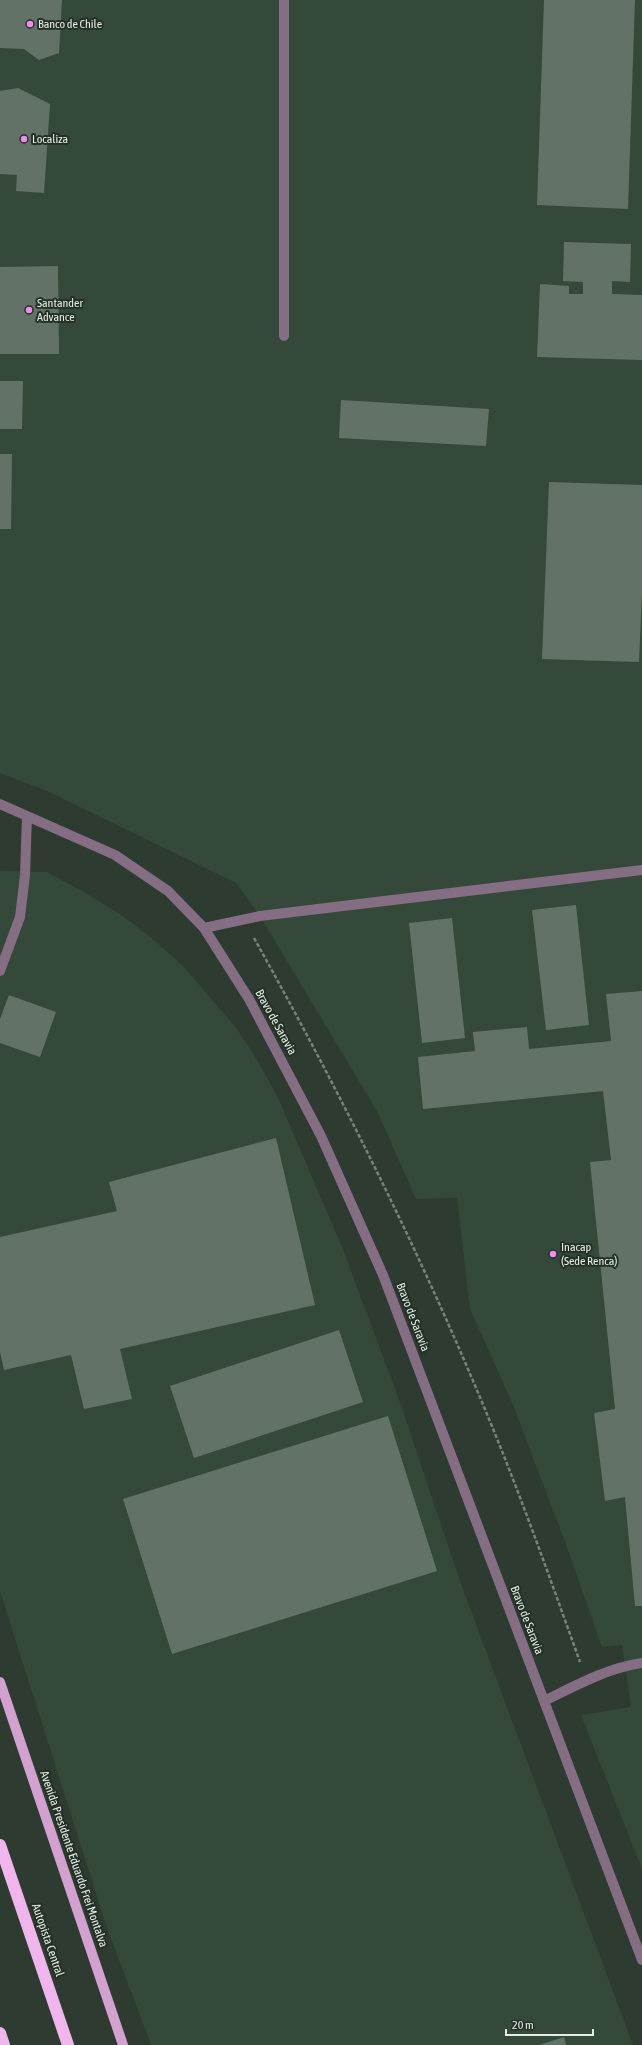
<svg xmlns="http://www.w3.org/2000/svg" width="642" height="2045" font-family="'Asap Condensed',sans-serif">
  <rect width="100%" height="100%" fill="#2d3b30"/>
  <!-- built -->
  <path fill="#35493a" d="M0,0H642V1869L581,1715L631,1707L622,1645L602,1647L564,1539L513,1405L470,1309L457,1198L416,1199L378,1113L260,916L236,883L47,791L0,773Z
    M0,871L47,872L84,892L120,914L153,939L184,967L237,1029L259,1063L278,1098L342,1247L401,1405L460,1581L633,2045H151L107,1928L0,1591Z"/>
  <!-- building -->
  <path fill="#637266" d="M0,0H62L59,53L39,60L24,49L0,48Z
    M544,0H635L628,209L537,205Z
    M18,88L50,104L44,193L16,191L17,175L0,174V91Z
    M564,242L631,244L630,282L612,281V294L642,295V360L537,357L540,284L569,286V294H583V282L563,281Z
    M58,266L59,354H0V267Z
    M0,381H23L22,429H0Z
    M341,400L489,409L486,446L339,438Z
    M0,454H12L11,529H0Z
    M549,482L642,485V592L639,662L542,659Z
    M576,905L589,1025L546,1030L532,910Z
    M452,918L465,1038L422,1043L409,923Z
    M642,991V1606H635L625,1497L605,1501L594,1413L615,1409L590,1162L611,1160L603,1091L423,1109L418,1057L475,1051L473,1032L527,1027L529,1049L611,1041L606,994Z
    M9,995L56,1012L40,1057L0,1043V1019Z
    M276,1138L315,1305L120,1349L132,1399L84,1409L71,1355L4,1370L0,1352V1237L117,1211L109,1182Z
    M339,1330L363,1402L194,1458L170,1386Z
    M388,1416L437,1571L172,1654L123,1499Z
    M564,2037L566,2045H539Z"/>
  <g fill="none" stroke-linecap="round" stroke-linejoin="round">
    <!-- path -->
    <path stroke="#78837a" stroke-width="2.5" stroke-dasharray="4 2" stroke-linecap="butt" d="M254,938C341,1094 421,1254 489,1419C522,1499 551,1581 580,1662"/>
    <!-- minor -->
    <path stroke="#856d84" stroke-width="10" d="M284,336V0
      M0,804L115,855L168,891L204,928L249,999L321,1136L383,1275L642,1960
      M204,928L260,916L642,870
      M0,971L20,917L25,875L27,816
      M544,1701C575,1686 607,1668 642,1663"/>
    <!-- major -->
    <path stroke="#d2a1cf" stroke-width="10" d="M0,1682L123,2045"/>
    <!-- highway -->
    <path stroke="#f0b5ed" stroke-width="12" d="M0,1845L68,2045
      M0,2033L4,2045"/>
  </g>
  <!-- markers -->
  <g fill="#f389f1" stroke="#233127" stroke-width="1.5">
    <circle cx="30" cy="24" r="4"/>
    <circle cx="24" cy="139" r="4"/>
    <circle cx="29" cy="310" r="4"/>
    <circle cx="553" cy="1254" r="4"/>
  </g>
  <g text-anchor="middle" stroke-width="4" stroke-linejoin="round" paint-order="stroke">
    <!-- poi labels -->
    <g font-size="12" fill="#e5ede6" stroke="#233127" text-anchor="start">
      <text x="38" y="28">Banco de Chile</text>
      <text x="32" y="143">Localiza</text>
      <text x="37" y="307">Santander<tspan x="37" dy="14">Advance</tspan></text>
      <text x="561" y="1251">Inacap<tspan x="561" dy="14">(Sede Renca)</tspan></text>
    </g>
    <!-- street labels -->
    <g font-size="12" fill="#e5ede6" stroke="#233127">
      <text transform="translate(276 1022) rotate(61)" y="4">Bravo de Saravia</text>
      <text transform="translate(413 1317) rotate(69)" y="4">Bravo de Saravia</text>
      <text transform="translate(527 1620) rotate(69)" y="4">Bravo de Saravia</text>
      <text transform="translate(74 1859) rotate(71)" y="4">Avenida Presidente Eduardo Frei Montalva</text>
      <text transform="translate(48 1940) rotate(71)" y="4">Autopista Central</text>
    </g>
  </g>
  <!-- scale -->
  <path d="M506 2029v6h87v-6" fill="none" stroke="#e5ede6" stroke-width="2"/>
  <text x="512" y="2029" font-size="12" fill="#e5ede6" stroke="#233127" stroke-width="3" paint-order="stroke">20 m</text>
</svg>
